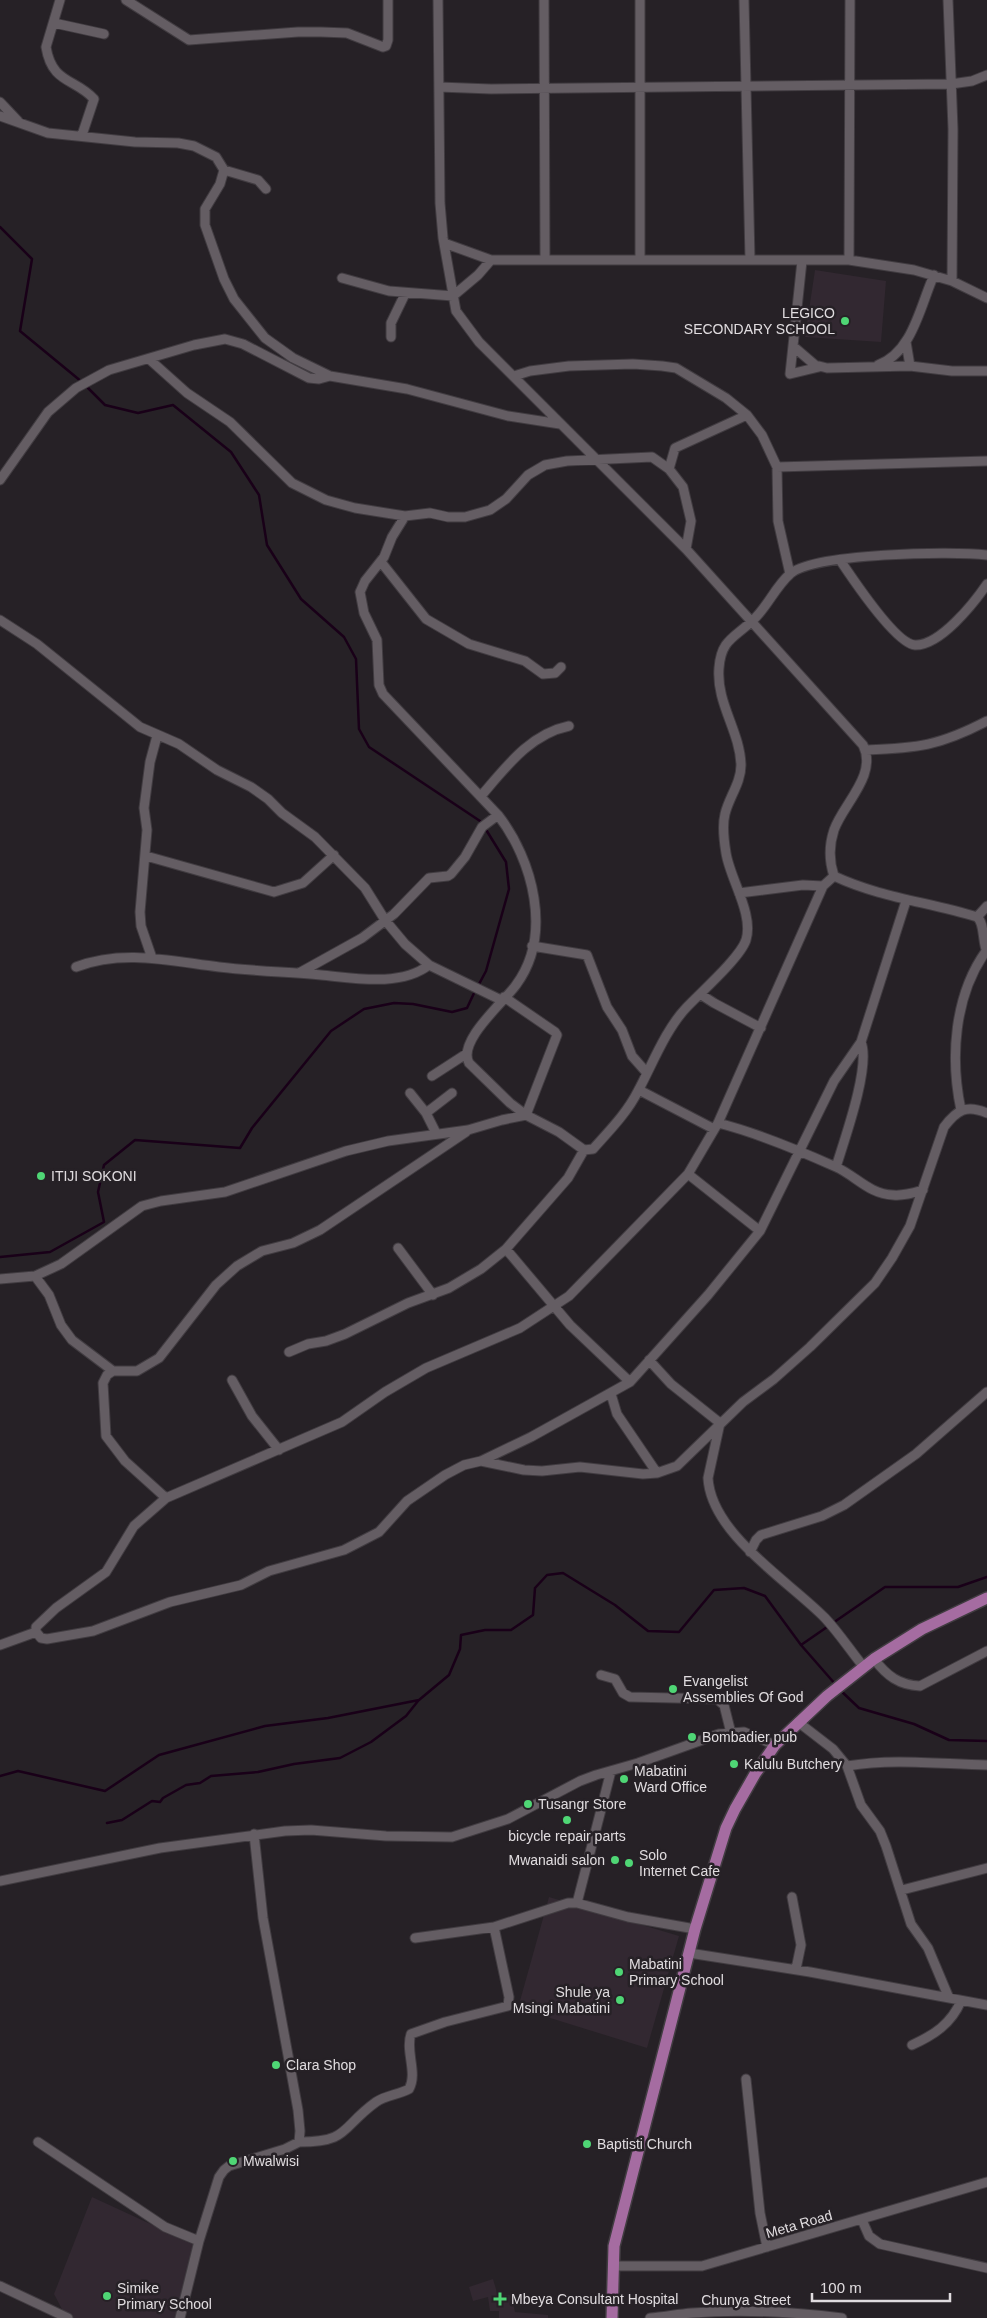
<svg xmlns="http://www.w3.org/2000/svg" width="987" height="2318" font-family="Helvetica,sans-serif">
  <rect width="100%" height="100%" fill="#262126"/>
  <!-- built -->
  <path fill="#322831" d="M815,270L886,281L881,342L805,337Z
    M549,1897L679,1936L647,2048L518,2008Z
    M92,2197L196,2245L179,2318H73L65,2315L54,2294Z
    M493,2279L498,2296L511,2295L515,2312L548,2315V2318H499V2311H490L488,2297L473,2301L469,2287Z"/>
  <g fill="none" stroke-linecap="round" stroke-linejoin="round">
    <!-- stream -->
    <path stroke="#190018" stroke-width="2.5" d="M0,227L32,259L20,331L82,382
      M86,386L105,405L138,413L173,405L231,452L259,495L267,545L301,599L344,637L356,659L359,729L369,747L483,823
      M478,986L486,971L509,889L506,862L485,828
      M0,1257L50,1252L104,1222L98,1192L104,1165L135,1140L240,1148L252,1128L331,1031L364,1009L394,1003L413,1004L452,1012L467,1008L475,991
      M801,1645L885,1587H958L987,1577
      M839,1689L859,1708L914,1724L949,1740L987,1741
      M0,1776L18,1771L105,1791L159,1755L265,1726L328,1718L419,1700L449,1675L460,1649L461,1635L485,1630H511L533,1615L535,1588L547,1575L563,1573L615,1605L648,1631L679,1632L714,1590L744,1588L765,1596L801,1645L836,1685
      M107,1823L122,1820L152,1801L160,1802L163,1798L186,1785L200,1783L211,1776L258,1772L294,1764L340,1758L371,1742L406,1716L418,1701"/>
    <!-- minor casing -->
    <g stroke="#413c41" stroke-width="11">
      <path id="minor" d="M60,0L46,47C52,84 75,78 94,99L82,135
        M126,0L189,40L298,32H321L347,33L383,47L386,46L388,40V0
        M438,0L440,203L443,238L456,311L479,342L686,549L863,745C878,775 843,804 834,830C829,845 829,861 834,876C881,898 929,902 977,917C985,923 982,942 987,952
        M544,0L545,259
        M744,0L750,259
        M948,0L953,129L952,281
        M54,23L104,34
        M439,87L491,89L951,84L972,81L987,75
        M0,102L18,121
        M0,116L48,133L135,142L178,143L194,146L216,157L224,170L220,184L205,209V225L224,279L234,299L265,338L293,358L330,376L407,389L508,416L560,424
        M224,170L258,180L266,189
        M444,243L491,260H849L914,270L952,281L987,298
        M640,260V0
        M849,260L850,0
        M802,261L790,374L819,367
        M342,278L389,291L453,296L478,275L491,260
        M391,337V323L405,294
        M906,342L910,366
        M794,347L815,365L827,368L910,366L952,371H987
        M149,359L187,393L230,422L292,483L326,500L355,508L405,516L430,513L448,517H465L490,510L506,499L528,475L545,465L567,461L652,457L669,469L683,487L691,521L686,549
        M878,365C913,352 920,306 934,275
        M514,376L530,371L569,366L633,364L662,366L676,368L726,398L747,415L762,435L777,467L778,521L790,574
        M777,467L987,461
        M669,469L675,448L747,415
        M0,480L48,412L76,388L109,370L194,345L225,339L243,344L309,378L319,379L330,376
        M405,516L392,537L384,557L365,581L360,592L364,613L377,640L379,685L383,694L498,815C533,860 553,935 516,985C504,1002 457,1041 469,1063L510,1103L526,1115L557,1035L555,1032L504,997
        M840,560C852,578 896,644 915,645C940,646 974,603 987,584
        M381,562L426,619L469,644L525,661L543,674L555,673L561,667
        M0,620L37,644L140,727L179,744L217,770L251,787L268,799L282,813L315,837L365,888L385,920L405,944L429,965L501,1000
        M866,750C918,748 939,746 987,721
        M481,796C506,767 530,734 569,726
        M146,856L274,892L303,883L334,855
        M834,876L823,886L718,1123L688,1174L569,1296L520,1328L426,1368L385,1392L342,1422L166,1498L134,1526L106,1572L56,1608L36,1627V1632L41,1638L47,1639L93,1631L170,1602L241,1585L269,1571L344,1550L379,1532L407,1501L445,1475L464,1465L481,1461L531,1437L630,1382L708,1295L760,1231L834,1081L861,1042L906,901
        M739,893L803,885L823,886
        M977,917L987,906
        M532,946L587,955L607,1007L622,1030L632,1056L647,1073
        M152,958L141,926L140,912L147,830L144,808L150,762L157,736
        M76,967C123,949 170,961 219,967C253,971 287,972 321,975C354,978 401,987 429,965
        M299,973L362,938L394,914L429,878L448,876L451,874L465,857L482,827L498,815
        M700,994L714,1003L761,1028
        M432,1076L466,1054
        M639,1090L714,1129
        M410,1093L426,1113L436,1133
        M961,1110C950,1058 954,996 986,951
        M426,1113L452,1093
        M718,1123C758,1133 798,1150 836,1167C856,1176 869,1194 893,1195C904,1196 913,1193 923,1190
        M836,1167C844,1141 871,1066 861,1042
        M688,1174L760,1231
        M398,1248L433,1295
        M506,1249L570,1325L630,1382
        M35,1276L49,1295L61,1325L72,1340L113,1371H137L159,1358L216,1285L237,1266L262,1251L293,1243L320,1230L466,1132
        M0,1279L35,1276L61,1264L142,1206L161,1201L225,1192L346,1151L388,1141L468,1130L502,1120L526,1115L559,1132L584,1150L593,1149C609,1131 627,1113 638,1091C652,1065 666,1029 686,1008C700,993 740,958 746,940C754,914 730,879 726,853C724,841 722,826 725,814C729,797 741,783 741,765C740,731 716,703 719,668C721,640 734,638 752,621C767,608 775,587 790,574C813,553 953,551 987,555
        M289,1352L308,1344L326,1341L345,1334L408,1303L449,1288L481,1269L506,1249L568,1178L584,1150
        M649,1360L671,1384L720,1423L708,1478C711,1534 789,1581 825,1618C839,1633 850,1650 863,1666
        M113,1371L107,1375L103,1383L106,1436L125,1461L166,1498
        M232,1380L252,1416L279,1450
        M611,1394L617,1414L657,1473
        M481,1461L524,1470L542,1471L580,1467L643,1474L657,1473L677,1466L743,1402L774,1379L810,1347L875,1283L892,1258L910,1226L944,1127C957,1110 966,1104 987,1113
        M750,1552L756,1540L761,1535L822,1516L844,1505L916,1454L987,1392
        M0,1645L36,1632
        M874,1659C887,1676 899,1685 920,1686L987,1651
        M601,1675L615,1679L623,1693L630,1697L717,1699L724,1705L731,1733
        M798,1722L833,1749L847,1766L861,1805L880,1831L886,1846L911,1924L928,1948L949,1998
        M847,1766C894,1758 940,1764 987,1765
        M0,1881L160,1848L285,1831L311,1830L386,1836L452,1837L508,1819L580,1781L596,1775L638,1763L719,1734L744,1732L775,1745
        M902,1890L987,1868
        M792,1897L801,1945L796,1969
        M577,1903L611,1771
        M415,1938L494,1927L568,1903H577L628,1917L695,1929
        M689,1953L810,1972L987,2005
        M912,2045C934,2035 951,2024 961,2001
        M746,2079L760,2213L767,2247
        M38,2142L165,2227L199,2241
        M299,2142C350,2142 340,2128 376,2102C386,2095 398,2095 409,2089C418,2073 405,2051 411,2034L445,2022L508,2006L509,1997L494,1927
        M862,2220L869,2236L880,2244L987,2268
        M615,2266H702L987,2182
        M0,2286L68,2318
        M180,2318L199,2241L219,2177L224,2170L229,2166L285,2149L299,2142L300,2131L298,2110L263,1918L254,1834
        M650,2318C664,2317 678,2314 692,2313C742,2309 793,2312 842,2318"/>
    </g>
    <!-- major casing -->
    <g stroke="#413c41" stroke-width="14">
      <path id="major" d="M612,2318L614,2246L695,1929L726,1828L735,1809L755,1774L775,1745L827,1696L874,1659L922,1629L987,1598"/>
    </g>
    <!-- minor -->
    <use href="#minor" stroke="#645d63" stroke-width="9"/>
    <!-- major -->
    <use href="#major" stroke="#a56ca1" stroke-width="11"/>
  </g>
  <!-- markers -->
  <g fill="#4fd675" stroke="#262126" stroke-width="2">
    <circle cx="845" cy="321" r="5"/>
    <circle cx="41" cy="1176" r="5"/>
    <circle cx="673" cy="1689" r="5"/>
    <circle cx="692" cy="1737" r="5"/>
    <circle cx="734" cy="1764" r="5"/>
    <circle cx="624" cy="1779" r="5"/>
    <circle cx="528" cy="1804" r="5"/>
    <circle cx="567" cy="1820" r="5"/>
    <circle cx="615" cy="1860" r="5"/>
    <circle cx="629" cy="1863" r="5"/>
    <circle cx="619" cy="1972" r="5"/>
    <circle cx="620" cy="2000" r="5"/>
    <circle cx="276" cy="2065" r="5"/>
    <circle cx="587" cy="2144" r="5"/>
    <circle cx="233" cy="2161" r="5"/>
    <circle cx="107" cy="2296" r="5"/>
    <path d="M497.5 2291.5h5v5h5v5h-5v5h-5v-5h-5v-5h5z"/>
  </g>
  <g text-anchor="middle" stroke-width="5" stroke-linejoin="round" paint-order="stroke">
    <!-- poi labels -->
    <g font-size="14" fill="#e0dcdf" stroke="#262126" text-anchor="start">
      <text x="835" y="318" text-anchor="end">LEGICO<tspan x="835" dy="16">SECONDARY SCHOOL</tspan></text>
      <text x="51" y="1181">ITIJI SOKONI</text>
      <text x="683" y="1686">Evangelist<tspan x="683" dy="16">Assemblies Of God</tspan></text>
      <text x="702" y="1742">Bombadier pub</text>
      <text x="744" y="1769">Kalulu Butchery</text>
      <text x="634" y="1776">Mabatini<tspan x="634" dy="16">Ward Office</tspan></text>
      <text x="538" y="1809">Tusangr Store</text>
      <text x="567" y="1841" text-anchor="middle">bicycle repair parts</text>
      <text x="639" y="1860">Solo<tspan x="639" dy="16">Internet Cafe</tspan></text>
      <text x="605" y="1865" text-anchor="end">Mwanaidi salon</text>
      <text x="629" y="1969">Mabatini<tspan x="629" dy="16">Primary School</tspan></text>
      <text x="610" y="1997" text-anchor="end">Shule ya<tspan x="610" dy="16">Msingi Mabatini</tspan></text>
      <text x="286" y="2070">Clara Shop</text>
      <text x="597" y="2149">Baptisti Church</text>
      <text x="243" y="2166">Mwalwisi</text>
      <text x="117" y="2293">Simike<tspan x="117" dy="16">Primary School</tspan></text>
      <text x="511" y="2304">Mbeya Consultant Hospital</text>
    </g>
    <!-- street labels -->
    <g font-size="14" fill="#e0dcdf" stroke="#262126">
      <text transform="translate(799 2224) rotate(-16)" y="5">Meta Road</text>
      <text x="746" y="2305">Chunya Street</text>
    </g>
  </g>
  <!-- scale -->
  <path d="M812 2293v8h138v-8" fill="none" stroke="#e0dcdf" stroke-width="2.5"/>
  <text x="820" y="2293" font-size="15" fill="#e0dcdf" stroke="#262126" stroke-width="4" paint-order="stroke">100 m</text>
</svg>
